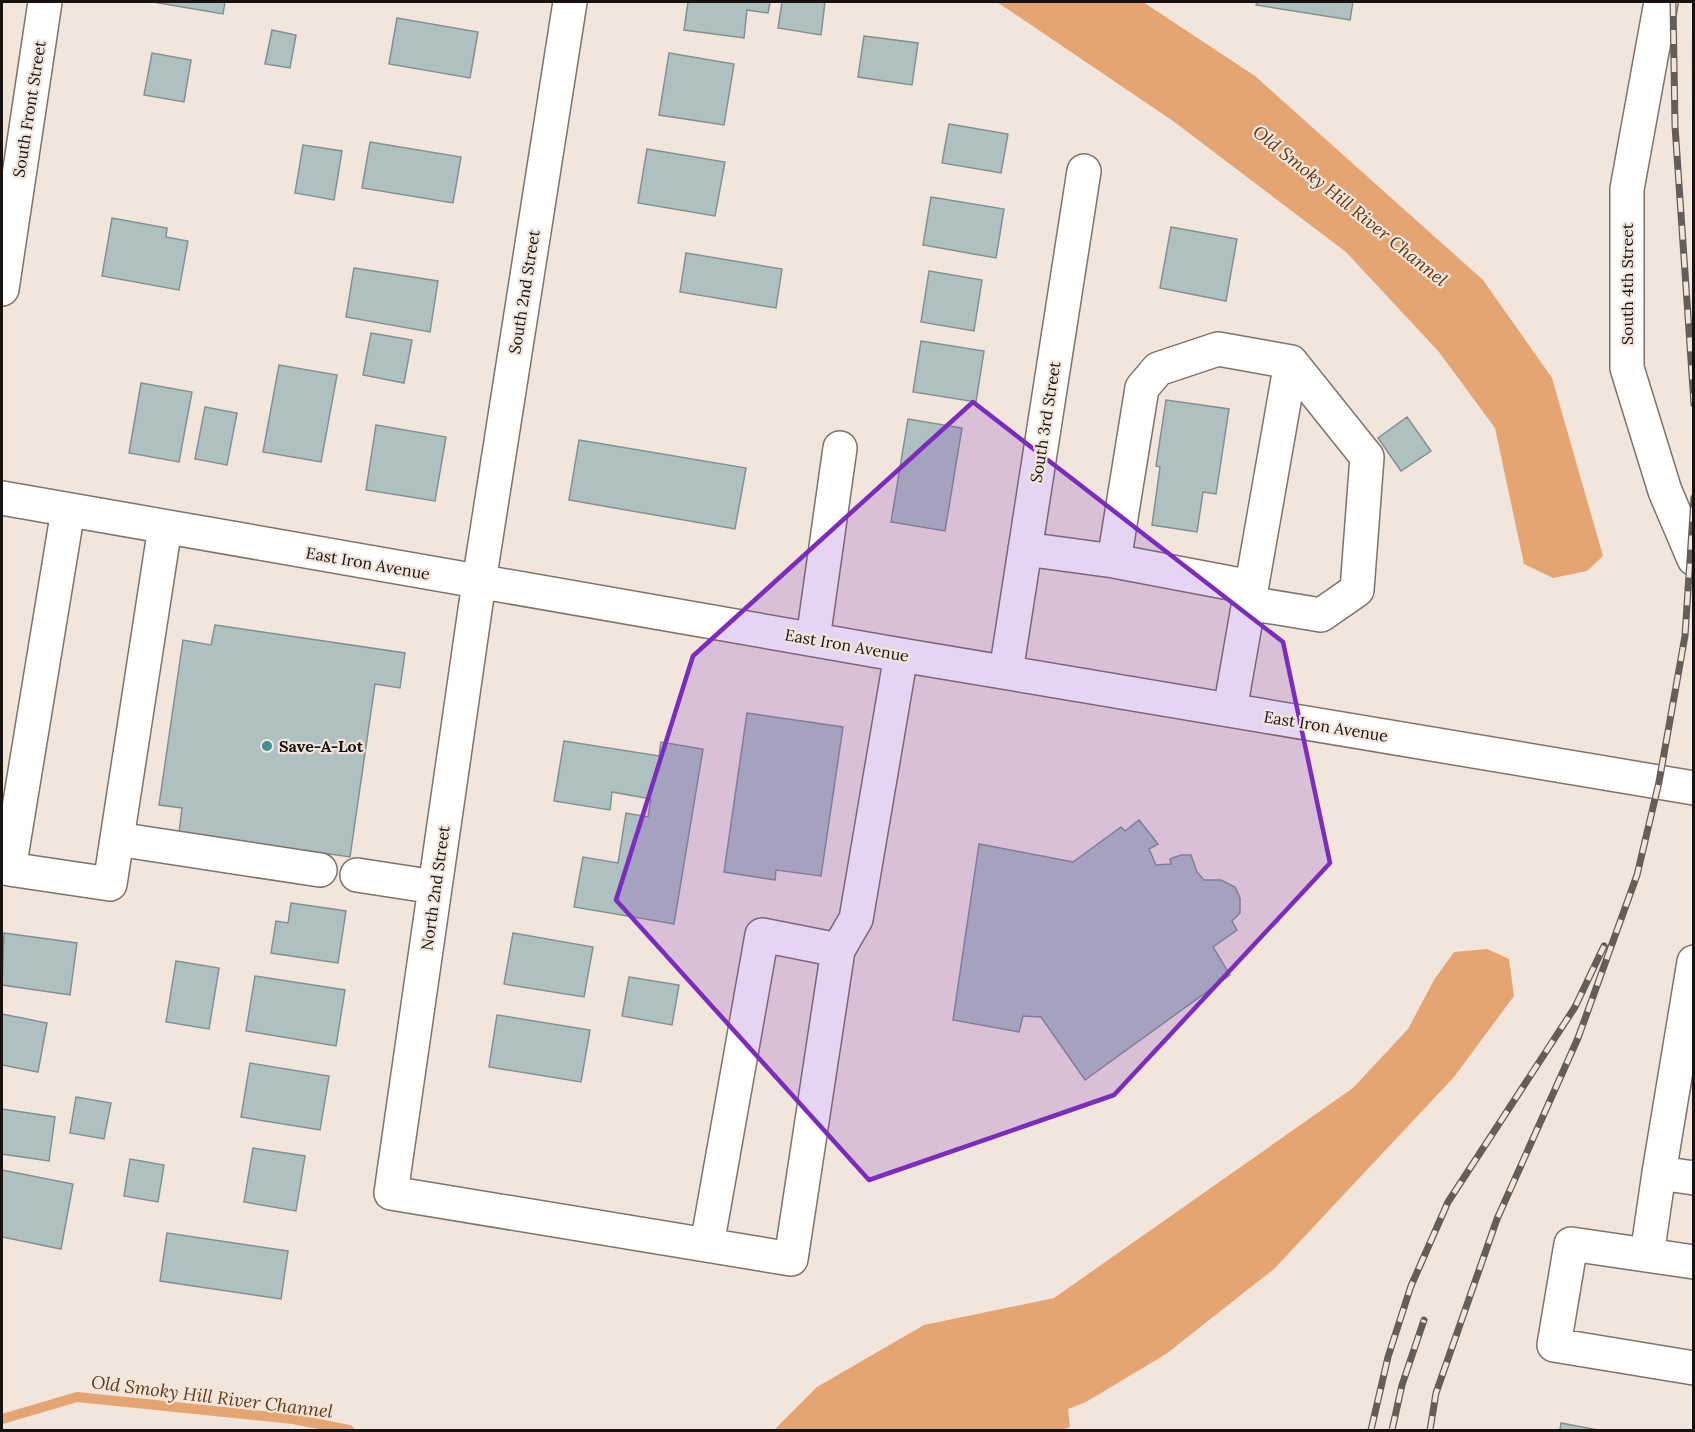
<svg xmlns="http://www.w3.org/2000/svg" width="1695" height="1432" font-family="Lora,serif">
  <rect width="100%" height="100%" fill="#f2e5dc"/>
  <!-- built -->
  <path fill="#ecd9cb" d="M1693,18V217L1691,45Z"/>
  <!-- water -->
  <path fill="#e5a572" d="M997,2H1143L1255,76L1483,280L1552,378L1603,556L1587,571L1553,578L1524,564L1495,428L1439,352L1346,252L1173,121Z
    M1487,949L1509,959L1514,996L1454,1077L1274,1269L1166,1354L1086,1402L1068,1409L1070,1427L1062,1430H774L817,1387L924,1325L1054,1298L1353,1088L1408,1029L1434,980L1454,952Z"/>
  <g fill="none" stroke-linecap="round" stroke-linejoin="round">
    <!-- stream -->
    <path stroke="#e5a572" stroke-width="10" d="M2,1419L77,1397L293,1419L349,1430"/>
  </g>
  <!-- building -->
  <path fill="#afc0c1" stroke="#819193" stroke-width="1.5" d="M153,2H225L223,14Z
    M688,2H770L768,13L747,10L744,38L684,30Z
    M782,2H825L821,35L778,28Z
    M1257,2H1353L1350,20L1256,5Z
    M397,18L478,32L470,78L389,64Z
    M272,30L296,35L290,68L265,64Z
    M864,36L918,43L912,85L858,77Z
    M152,53L191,60L184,102L144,95Z
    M669,53L734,64L724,125L659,115Z
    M949,124L1008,134L1001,173L942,163Z
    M370,142L461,157L453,203L362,188Z
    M303,145L342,151L334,200L295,193Z
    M647,149L725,162L715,216L638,203Z
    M931,197L1004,209L996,258L923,245Z
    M112,218L167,228L166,237L188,241L179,290L102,276Z
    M1171,227L1237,239L1226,301L1160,288Z
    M686,253L782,269L776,308L680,292Z
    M354,268L438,281L430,332L346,317Z
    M929,271L982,280L974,331L921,322Z
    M371,333L412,340L404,383L363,375Z
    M921,341L984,351L976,402L913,392Z
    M279,365L337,375L321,462L263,452Z
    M141,383L192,392L179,462L129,453Z
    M1166,400L1229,409L1216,494L1203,492L1197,532L1152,525L1160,467L1156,466Z
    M205,407L237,413L227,465L195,459Z
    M1407,417L1431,451L1401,471L1378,438Z
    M908,419L962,428L945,531L891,522Z
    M376,425L446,437L435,501L366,490Z
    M579,440L746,468L735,529L569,500Z
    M215,625L405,653L400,688L375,684L350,857L179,832L182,808L159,805L183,640L211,645Z
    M747,713L843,727L821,876L776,870L775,880L724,872Z
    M564,741L659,756L661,742L703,749L674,924L574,907L583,857L618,863L626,813L648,817L651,799L612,792L610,810L554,801Z
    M1139,820L1158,844L1149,849L1156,865L1171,864L1170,859L1181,855H1191L1197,872L1204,880H1221L1235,887L1240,898V913L1232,921L1237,930L1213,947L1230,975L1085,1080L1041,1017L1023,1016L1019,1032L953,1020L979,844L1073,862L1121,827L1125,831Z
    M291,903L346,911L338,963L271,953L276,921L288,923Z
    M4,933L77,943L70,995L2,985Z
    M513,933L593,947L584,997L504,984Z
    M176,961L219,968L209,1029L166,1022Z
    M255,976L345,990L336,1046L246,1031Z
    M629,977L679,985L672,1025L622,1016Z
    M2,1014L47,1023L38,1072L2,1065Z
    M497,1015L590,1030L581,1082L489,1067Z
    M250,1063L329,1076L320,1130L241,1117Z
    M76,1097L111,1103L104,1139L70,1133Z
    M2,1109L55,1117L49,1161L2,1154Z
    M253,1148L305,1156L296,1211L244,1202Z
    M130,1159L164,1165L158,1202L124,1196Z
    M2,1170L73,1184L61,1249L2,1237Z
    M167,1233L288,1251L281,1299L160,1281Z
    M1561,1423L1598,1430H1560Z"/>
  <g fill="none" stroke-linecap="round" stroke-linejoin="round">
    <!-- minor casing -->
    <g stroke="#7d736a" stroke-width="36">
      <path id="minor" d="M570,2L479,582L391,1193L791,1259L838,950L856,919L901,655
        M1661,2L1627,189V368L1665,491L1694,559
        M2,289L45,2
        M2,498L901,655L1694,788
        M68,510L9,869L110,884L165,527
        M1025,549L1114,561
        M1248,603L1321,615L1357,590L1367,457L1291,362
        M813,639L840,448
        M1006,672L1084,171
        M1230,710L1291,362L1218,349L1158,369L1142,388L1114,561L1251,587
        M117,839L320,870
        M357,875L435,887
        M1659,1173L1694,962
        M707,1245L762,935L838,950
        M1647,1255L1659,1173L1694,1178
        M1694,1262L1571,1244L1554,1345L1694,1368"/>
    </g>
    <!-- minor -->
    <use href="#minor" stroke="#fff" stroke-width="33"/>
    <!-- rail casing -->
    <g stroke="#655e58" stroke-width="7">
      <path id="rail" d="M1673,2L1675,126L1694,404
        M1371,1430L1388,1357L1411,1286L1448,1202L1575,1007L1604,946
        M1392,1430L1402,1385L1424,1320
        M1430,1430L1436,1393L1497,1219L1578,1038L1637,875L1659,782L1685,636L1694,498"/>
    </g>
    <!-- rail -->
    <use href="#rail" stroke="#f2e5dc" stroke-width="4.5" stroke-dasharray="14" stroke-linecap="butt"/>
  </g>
  <!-- marked area -->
  <path fill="#7b2cbf" fill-opacity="0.2" stroke="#7b2cbf" stroke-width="4.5" stroke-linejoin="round" d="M973,402L1283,642L1330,863L1114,1095L869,1180L616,900L693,656Z"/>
  <!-- markers -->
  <circle fill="#458d94" stroke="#f2e5dc" stroke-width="2" cx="267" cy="746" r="6"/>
  <g text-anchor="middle" stroke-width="4.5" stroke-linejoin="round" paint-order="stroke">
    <!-- street labels -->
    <g font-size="16" fill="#181310" stroke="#f2e5dc">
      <text transform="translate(29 109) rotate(-81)" y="6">South Front Street</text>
      <text transform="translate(1627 284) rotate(-90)" y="6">South 4th Street</text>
      <text transform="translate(524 292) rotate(-81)" y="6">South 2nd Street</text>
      <text transform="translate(1045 422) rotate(-81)" y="6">South 3rd Street</text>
      <text transform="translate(368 563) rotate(10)" y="6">East Iron Avenue</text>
      <text transform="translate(847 645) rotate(10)" y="6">East Iron Avenue</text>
      <text transform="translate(1326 726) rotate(9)" y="6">East Iron Avenue</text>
      <text transform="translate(435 888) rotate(-82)" y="6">North 2nd Street</text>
    </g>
    <!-- poi labels -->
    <g font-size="16" font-weight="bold" fill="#181310" stroke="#f2e5dc" text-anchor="start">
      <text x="279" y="752">Save-A-Lot</text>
    </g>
    <!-- water labels -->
    <g font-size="18" font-style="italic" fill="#633912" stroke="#f2e5dc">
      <text transform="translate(1350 206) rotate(39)" y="6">Old Smoky Hill River Channel</text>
      <text transform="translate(212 1397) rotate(7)" y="6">Old Smoky Hill River Channel</text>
    </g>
  </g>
  <!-- border -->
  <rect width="1695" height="1432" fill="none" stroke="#181310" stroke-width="6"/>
</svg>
